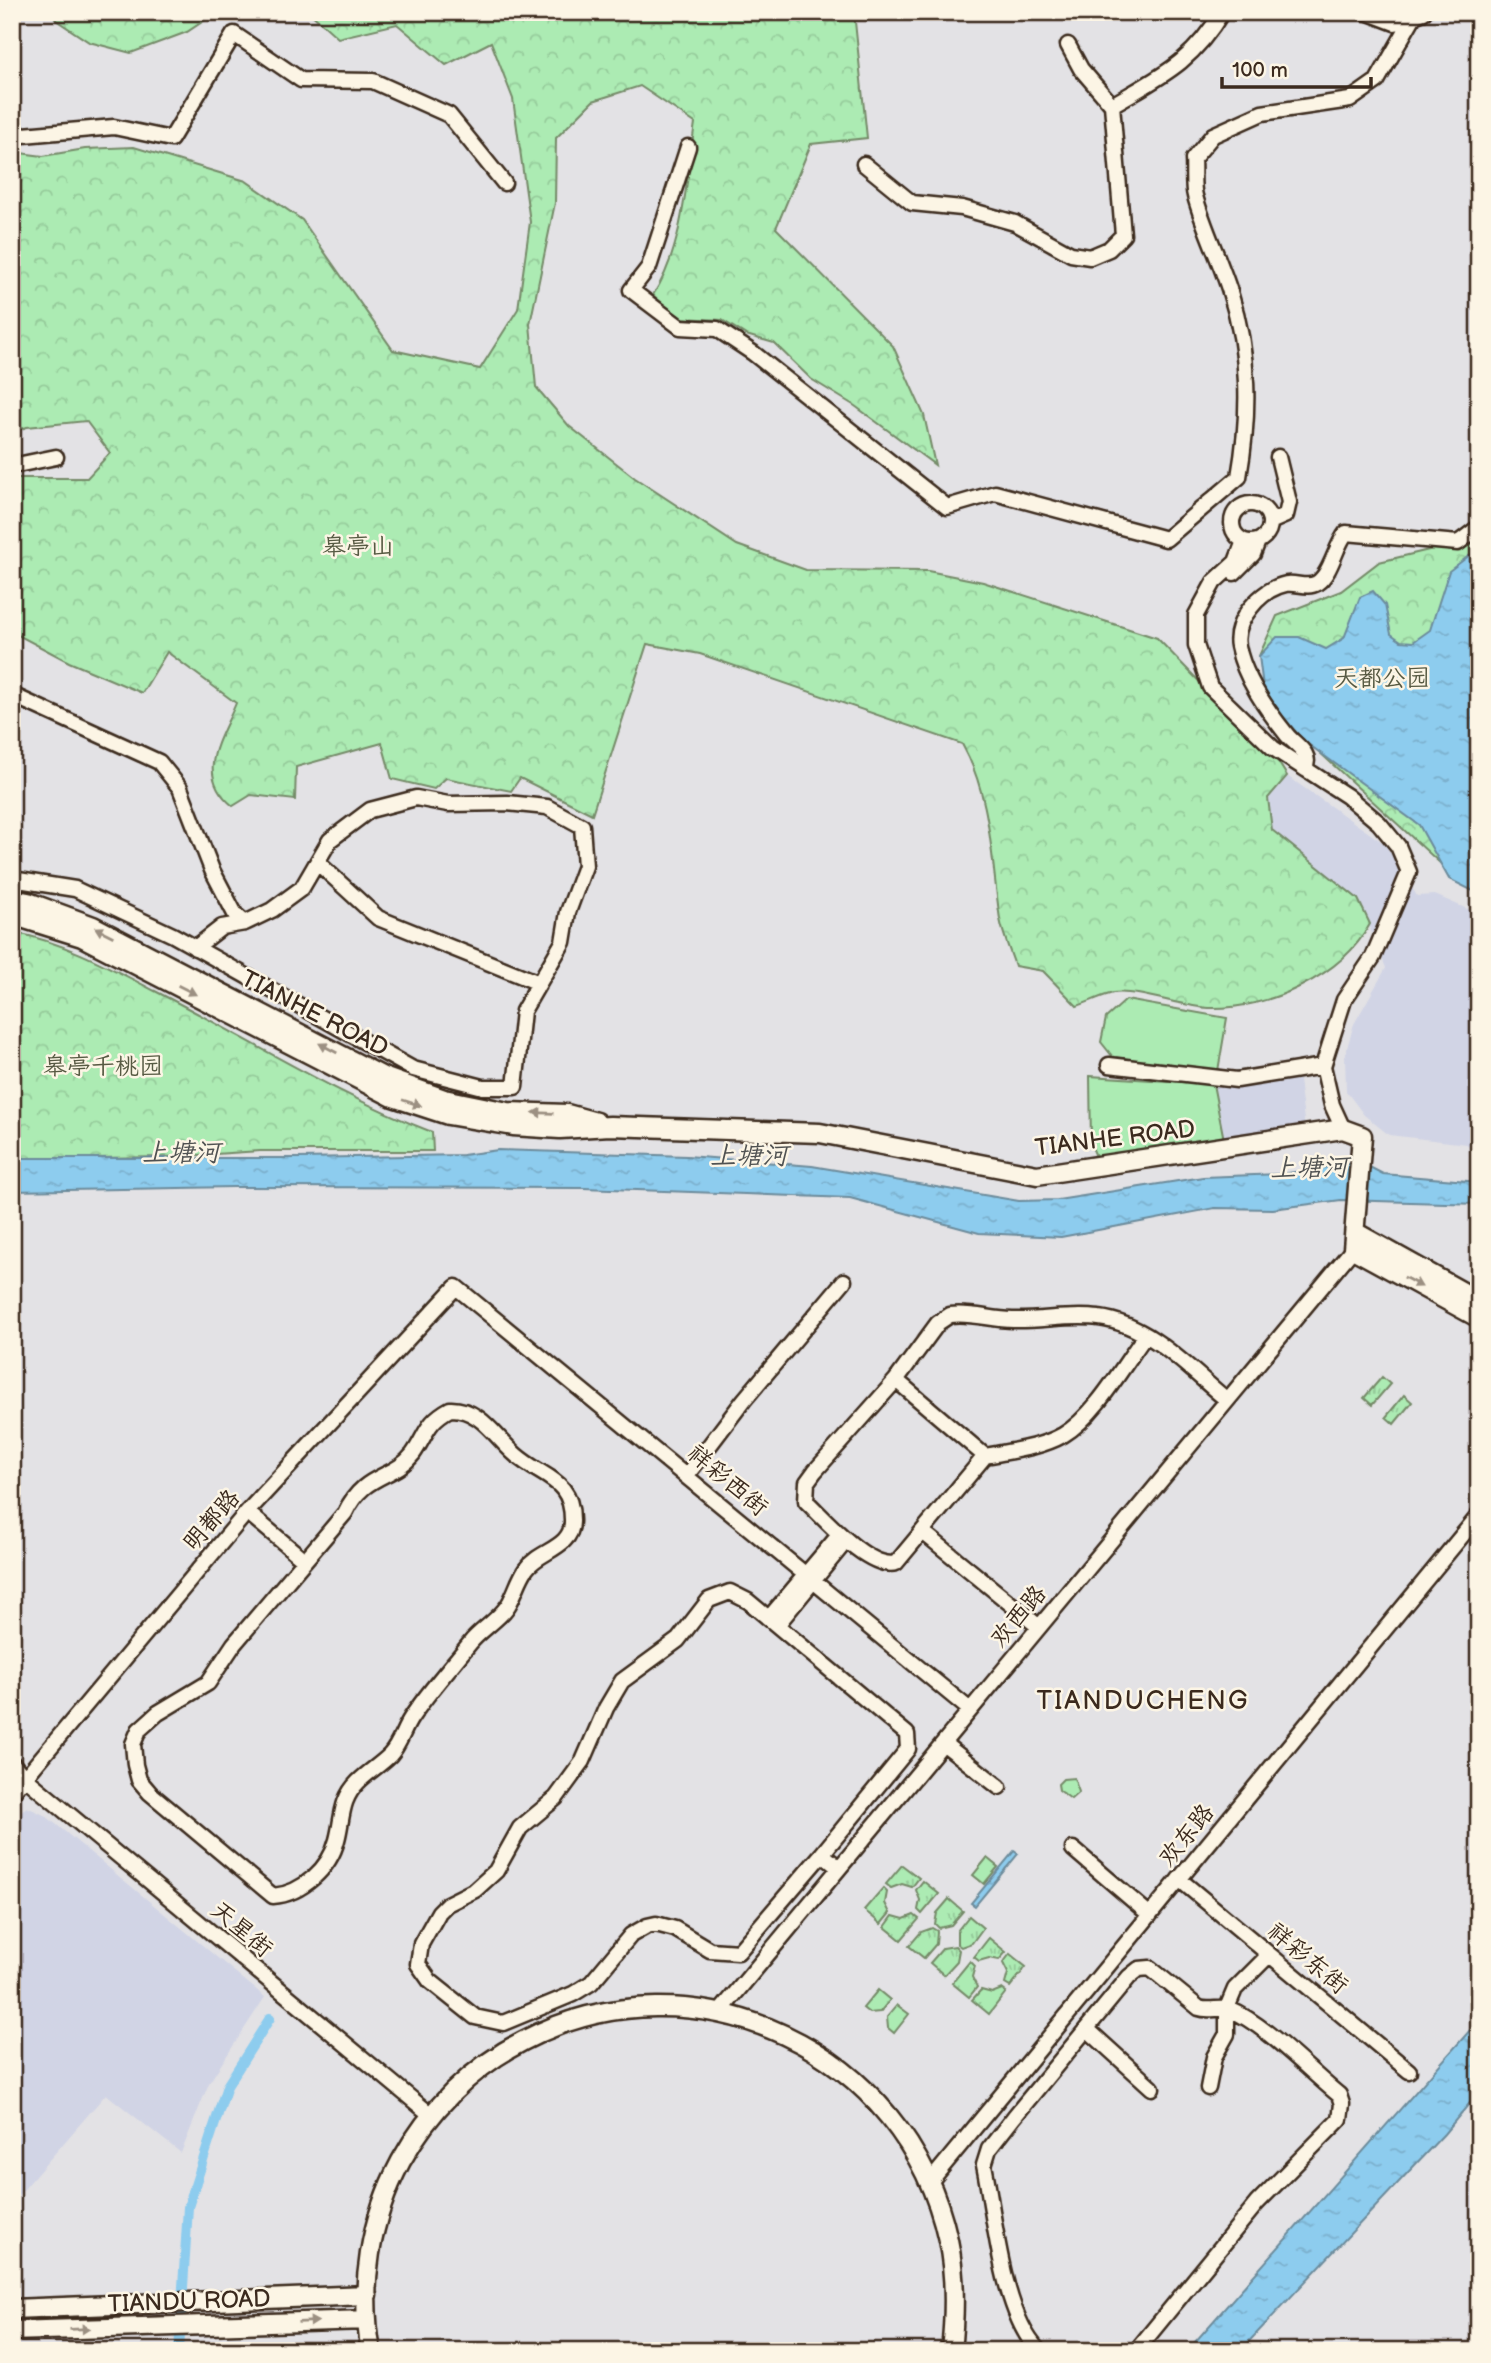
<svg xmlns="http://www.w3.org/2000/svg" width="1491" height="2363" font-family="'Balsamiq Sans','LXGW WenKai TC',sans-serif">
  <defs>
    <pattern id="grass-tufts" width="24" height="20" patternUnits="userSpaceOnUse" patternTransform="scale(1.75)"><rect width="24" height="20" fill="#acebb3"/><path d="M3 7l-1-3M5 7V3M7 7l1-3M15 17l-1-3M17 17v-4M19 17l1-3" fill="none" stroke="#95ca9a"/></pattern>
    <pattern id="forest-crowns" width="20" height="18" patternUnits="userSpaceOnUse" patternTransform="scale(1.75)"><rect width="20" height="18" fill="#acebb3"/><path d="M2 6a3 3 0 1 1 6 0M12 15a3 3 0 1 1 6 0" fill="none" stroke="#95ca9a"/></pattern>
    <pattern id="water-ripples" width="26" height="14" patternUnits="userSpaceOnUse" patternTransform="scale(1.75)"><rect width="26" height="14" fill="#8dccee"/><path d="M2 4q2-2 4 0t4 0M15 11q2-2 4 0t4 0" fill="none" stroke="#7bafcc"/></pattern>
  </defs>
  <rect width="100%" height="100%" fill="#e3e2e5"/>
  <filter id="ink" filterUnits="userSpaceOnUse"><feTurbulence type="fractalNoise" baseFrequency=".0143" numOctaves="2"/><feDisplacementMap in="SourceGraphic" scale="14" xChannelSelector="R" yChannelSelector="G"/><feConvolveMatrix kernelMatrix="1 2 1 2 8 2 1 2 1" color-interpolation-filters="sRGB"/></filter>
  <g filter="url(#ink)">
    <!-- built -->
    <path fill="#d1d4e5" d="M1287,776L1385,844L1417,896L1435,895L1479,914V1161L1467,1144L1389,1135L1364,1115L1346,1091L1345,1055L1354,1024L1386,968L1358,899L1271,830L1268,798Z
      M1299,1080L1305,1128L1224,1140L1213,1084Z
      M27,1807L46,1816L265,1997L209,2083L181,2153L106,2094L12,2203V1817Z"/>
    <!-- grass -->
    <path fill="url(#grass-tufts)" stroke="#748a68" stroke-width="2" d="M1382,1377L1390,1384L1372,1405L1364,1398Z
      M1404,1395L1412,1402L1394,1424L1386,1417Z
      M1074,1778L1079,1792L1071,1799L1059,1790L1058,1784L1063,1779Z
      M987,1858L998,1867L984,1884L973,1875Z
      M902,1865L919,1878L912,1887L902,1884L891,1888L886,1884Z
      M923,1881L939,1894L922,1914L918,1910L920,1900L916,1890Z
      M883,1888L887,1892L885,1903L890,1913L881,1924L864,1910Z
      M949,1899L963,1911L951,1925L939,1928L935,1924L937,1913Z
      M914,1915L919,1919L901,1940L885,1927L893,1916L904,1919Z
      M969,1916L983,1928L972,1943L961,1947L957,1944V1931Z
      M932,1928L937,1931L936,1944L924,1958L909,1946L921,1932Z
      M989,1938L1006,1952L999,1960L989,1958L979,1961L974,1957Z
      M955,1946L959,1950L957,1961L944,1975L930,1963L943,1948Z
      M1010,1954L1026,1967L1010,1987L1005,1984L1008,1973L1003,1963Z
      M970,1961L975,1966L972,1977L977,1987L969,1997L952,1983Z
      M1002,1989L1006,1992L989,2014L972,2000L981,1990L992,1993Z
      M878,1990L890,2000L880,2012L869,2013L863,2008Z
      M897,2005L909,2014L894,2033L888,2028L887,2017Z"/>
    <!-- forest -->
    <path fill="url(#forest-crowns)" stroke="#748a68" stroke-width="2" d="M52,12H217L187,32L131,53L89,42L56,20Z
      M309,12H854L867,138L811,144L776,228L893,346L924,415L935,465L855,406L811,379L774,343L746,335L722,320L678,318L653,295C683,251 687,176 695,123L640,86L593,101L556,138L555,203L530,324L536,387L569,426L635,478L737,545L806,570L928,571L983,582L1157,638L1221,704L1269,747L1287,776L1268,798L1272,830L1358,899L1370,924C1342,976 1267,1010 1209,1008C1183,1007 1136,989 1113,993C1101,996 1089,1002 1077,1006L1043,971L1015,966C1010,951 1003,935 1000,919C991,861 992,797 962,744L700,654L647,644L592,814L520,778L511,791L446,778L434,789L392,779L382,743L296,767L295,800L251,795L233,806C193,774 222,738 236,703L167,652L142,693L69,662L12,632V494L18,478H87L110,453L86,421L27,427L12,432V152L43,156L85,149L134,147L246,181L302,220L393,350L480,369L518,309L530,222L513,99L491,42L446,65L397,24L338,38Z
      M1479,525V890L1441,864L1293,728L1259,656L1277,616L1341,591L1379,562L1458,543Z
      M12,932C64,942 109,967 155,991C247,1038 336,1095 432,1132L433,1151H260L170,1157L12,1159Z"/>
    <!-- garden -->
    <path fill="#acebb3" stroke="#748a68" stroke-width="2" d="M1126,1000L1227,1018L1218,1071L1113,1057L1101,1042L1106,1018Z
      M1090,1076L1213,1084L1224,1140L1098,1161L1091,1145Z"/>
    <!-- water -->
    <path fill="url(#water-ripples)" stroke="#6c8b9b" stroke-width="2" d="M1479,548V894L1449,879L1419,825L1304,741L1264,695L1259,656L1277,637H1299L1326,649L1344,638L1360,597L1373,591L1385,605L1391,634L1401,641L1413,642L1430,630L1449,571Z
      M498,1150L687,1156L812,1166L1019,1201L1058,1200L1203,1177L1282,1174L1360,1162L1383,1174L1479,1182V1204L1341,1200L1273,1209L1215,1208L1061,1237L979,1233L850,1198L583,1188L234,1187L12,1191V1158H299L463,1155Z
      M1014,1851L1018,1854L975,1906L971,1903Z
      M1479,2020V2092L1444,2134L1240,2351H1187Z"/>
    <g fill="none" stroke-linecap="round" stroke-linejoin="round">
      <!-- canal -->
      <path stroke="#8dccee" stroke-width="10" d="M179,2351L188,2207L227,2086L270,2018"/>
      <!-- minor casing -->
      <g stroke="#3b2a1e" stroke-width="19">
        <path id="minor" d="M1366,12L1395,23L1424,12
          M1112,105C1161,76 1192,63 1222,12
          M12,136L114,127L171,139L234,34L301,80L373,81L449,115L504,183
          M688,147L649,267L631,290L680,327L717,329L753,353L947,507L995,493L1166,539L1239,477C1250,414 1250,354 1230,292C1220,260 1204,229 1195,196C1192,185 1194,171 1193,159L1213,135L1262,113L1350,100L1377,81L1413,18
          M864,164L912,203L962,208L1015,223L1071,254L1090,257L1109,249L1123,235L1112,105L1081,69L1068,45
          M12,466L56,457
          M1232 523a19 19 0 1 1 38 0a19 19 0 1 1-38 0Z
          M1270,522L1286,515L1289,502L1278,457
          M1244,541L1236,562L1214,582L1196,615V645L1210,687L1273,748L1347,796L1379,823L1398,846L1409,872L1373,957L1344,1000L1323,1066L1332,1105L1343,1129
          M1234,573L1253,554L1258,541
          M12,695L159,762L180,788L212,870L235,914L245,923L272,910L302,888L330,840L370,810L416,798L448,804L507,803L547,807L582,826L585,866L568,912L563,942L523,1011L515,1087H483L413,1069L173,935L75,889L12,879
          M1305,769C1307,763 1308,759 1305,754C1301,747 1292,741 1287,735C1267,710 1244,678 1238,646C1233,621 1261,589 1286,584C1296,582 1307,589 1317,583C1331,574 1335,547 1346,533L1458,543L1479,527
          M317,862L378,918L539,983
          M195,948L222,927L245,923
          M1109,1065L1237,1080L1323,1066
          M1145,1336C1123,1366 1095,1416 1063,1435C1040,1448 1010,1451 985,1456L896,1563C869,1570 825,1519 806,1501L807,1482L815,1471L896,1380L938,1323L950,1315C971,1312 992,1320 1013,1320C1041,1321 1071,1314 1099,1318C1149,1324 1189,1369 1227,1400
          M896,1380L985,1456
          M450,1409C480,1408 495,1437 516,1455C543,1479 573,1478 572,1522C572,1548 538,1551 526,1569C519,1579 516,1591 510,1602C502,1618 481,1629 470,1643C450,1668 428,1692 411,1718C403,1730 400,1744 390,1755C380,1765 368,1772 358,1782C340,1800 343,1818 337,1840C330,1868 302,1894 273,1896L150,1793L139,1780L135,1765L133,1744L139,1730L158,1713L208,1683L234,1644L345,1513C364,1472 393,1480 413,1454C427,1434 426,1422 450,1409Z
          M687,1475L744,1400L844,1281
          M247,1512L303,1559
          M923,1532L1039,1627
          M769,1618L840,1534
          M777,1625L846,1541
          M943,1743L999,1787
          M12,1763L24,1777L431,2115
          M12,1793L247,1512L456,1287L970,1710
          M1073,1849L1150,1915
          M822,1854L908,1749L907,1734L748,1601L730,1592L709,1600L678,1640L622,1681L606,1708L583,1761L556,1798L520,1828L496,1871L475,1890L447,1904L439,1912L421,1944L418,1964L430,1981L475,2017L503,2023L573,1994L591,1983L631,1935L647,1926L656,1924L675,1929L710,1950L738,1952L822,1854L839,1868
          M1179,1879L1409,2071
          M719,2013L1353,1249
          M1087,2029L1152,2088
          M1208,2088L1214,2057L1227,2034V2008L1235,1989L1269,1955
          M929,2183L1479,1515
          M1039,2351C1002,2314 995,2217 984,2165L989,2149L1014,2117L1129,1977L1139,1969L1150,1968L1199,2008C1210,2012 1221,2006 1231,2010C1265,2024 1309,2071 1339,2095L1342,2104L1340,2119L1257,2203L1136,2351"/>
      </g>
      <!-- major casing -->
      <g stroke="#3b2a1e" stroke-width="23">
        <path id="major" d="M12,899L28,902L93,926L383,1077L444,1099L508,1112L567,1114L596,1122
          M12,915L82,937L393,1097L448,1115L513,1126L560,1129L610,1126L820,1133L1037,1175L1343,1129L1362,1136L1353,1249L1479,1318
          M1355,1232L1479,1301
          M12,2309L367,2295
          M12,2331L367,2320
          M371,2351C359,2287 370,2219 401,2161C429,2110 471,2068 523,2041C695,1950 907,2050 948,2240C956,2277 955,2314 951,2351"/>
      </g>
      <!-- minor -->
      <use href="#minor" stroke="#fcf5e5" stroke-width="14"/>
      <!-- major -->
      <use href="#major" stroke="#fcf5e5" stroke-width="18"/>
    </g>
    <!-- one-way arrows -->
    <defs><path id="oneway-solid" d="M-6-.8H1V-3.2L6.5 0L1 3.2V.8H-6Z" transform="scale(1.75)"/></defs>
    <g fill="#9c9082">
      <use href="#oneway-solid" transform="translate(104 932) rotate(-153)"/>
      <use href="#oneway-solid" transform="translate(187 990) rotate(27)"/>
      <use href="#oneway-solid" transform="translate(328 1048) rotate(-152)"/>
      <use href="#oneway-solid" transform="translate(412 1103) rotate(18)"/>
      <use href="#oneway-solid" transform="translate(543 1113) rotate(-178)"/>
      <use href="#oneway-solid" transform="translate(1413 1282) rotate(29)"/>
      <use href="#oneway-solid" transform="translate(308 2322) rotate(-2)"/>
      <use href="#oneway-solid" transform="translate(80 2329) rotate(-2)"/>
    </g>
  </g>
  <g text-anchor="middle" stroke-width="5" stroke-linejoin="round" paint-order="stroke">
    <!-- park labels -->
    <g font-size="24" fill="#575a43" stroke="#fcf5e5">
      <text x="358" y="554">皋亭山</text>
      <text x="1382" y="686">天都公园</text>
      <text x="103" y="1074">皋亭千桃园</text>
    </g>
    <!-- street labels -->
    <g font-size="24" fill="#3b2a1e" stroke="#fcf5e5">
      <text transform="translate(315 1013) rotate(27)" y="8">TIANHE ROAD</text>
      <text transform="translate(1115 1138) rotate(-7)" y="8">TIANHE ROAD</text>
      <text transform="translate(728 1480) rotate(40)" y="8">祥彩西街</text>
      <text transform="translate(211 1520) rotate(-49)" y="8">明都路</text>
      <text transform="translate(1018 1616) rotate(-50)" y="8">欢西路</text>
      <text transform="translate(1186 1835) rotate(-51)" y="8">欢东路</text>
      <text transform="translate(242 1929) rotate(40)" y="8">天星街</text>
      <text transform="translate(1308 1958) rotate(40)" y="8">祥彩东街</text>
      <text transform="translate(189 2301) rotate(-2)" y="8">TIANDU ROAD</text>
    </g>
    <!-- water labels -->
    <g font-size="26" font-style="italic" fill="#505252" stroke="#fcf5e5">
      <text x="181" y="1161">上塘河</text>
      <text x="749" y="1164">上塘河</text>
      <text transform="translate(1309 1167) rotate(-1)" y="9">上塘河</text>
    </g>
    <!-- neighbourhood labels -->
    <g font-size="26" letter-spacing="2" fill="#3b2a1e" stroke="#fcf5e5">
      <text x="1143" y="1709">TIANDUCHENG</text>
    </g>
  </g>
  <!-- margin -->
  <rect width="1491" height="2363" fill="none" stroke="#fcf5e5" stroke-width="42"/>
  <rect x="21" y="21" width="1449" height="2321" fill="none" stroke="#3b2a1e" stroke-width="2.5" filter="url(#ink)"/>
  <!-- scale -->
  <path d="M1222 77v10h149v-10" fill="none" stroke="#3b2a1e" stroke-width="3.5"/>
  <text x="1232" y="77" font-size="21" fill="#3b2a1e" stroke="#fcf5e5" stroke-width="5" paint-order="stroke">100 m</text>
</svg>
